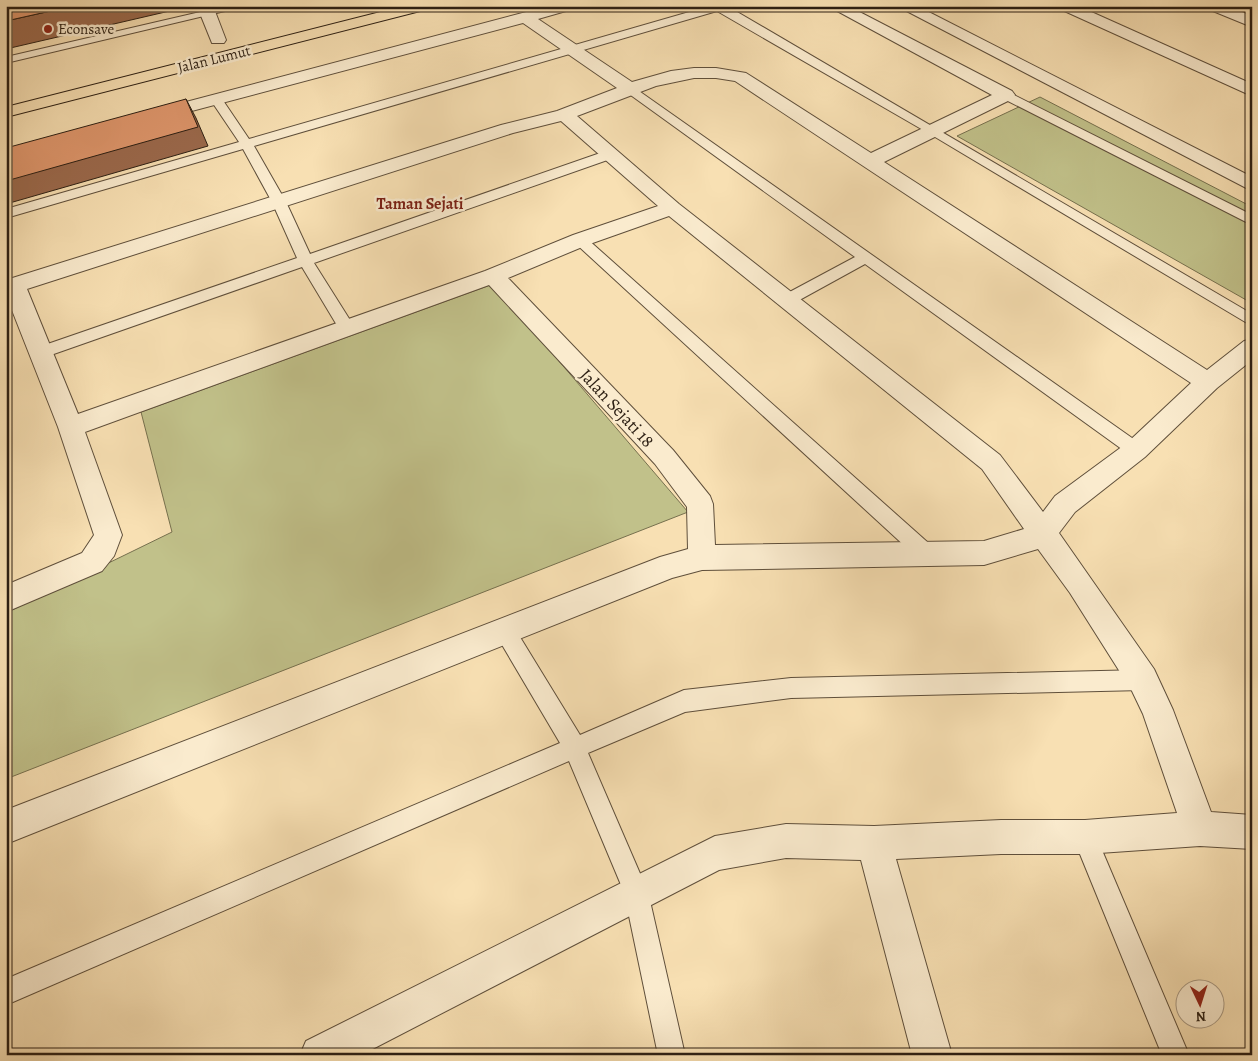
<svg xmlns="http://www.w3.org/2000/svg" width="1258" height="1061" font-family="Alegreya,serif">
  <rect width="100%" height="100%" fill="#f8e0b3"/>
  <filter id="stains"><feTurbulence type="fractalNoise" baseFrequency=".004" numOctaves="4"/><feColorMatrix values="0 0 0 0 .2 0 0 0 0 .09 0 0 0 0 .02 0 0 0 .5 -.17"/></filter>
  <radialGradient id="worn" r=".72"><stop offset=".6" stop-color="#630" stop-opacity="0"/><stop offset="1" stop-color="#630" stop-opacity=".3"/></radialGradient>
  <!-- green -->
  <path fill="#c1c18a" stroke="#76704e" d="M1040,97L1252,207V298L1248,301L957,136Z
    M493,284L688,512L6,779V613L172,532L141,412Z"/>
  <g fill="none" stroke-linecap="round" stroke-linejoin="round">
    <!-- lane casing -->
    <g stroke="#5f4f3b" stroke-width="2">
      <path id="lane" d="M226,6H246L6,63V57Z
        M710,6H727L1252,314V326L930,134L717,11L254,146L286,202L310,254L606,151L611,150L617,154L616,157L314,263L355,328L353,332H341L302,267L48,356H36L34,352L36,348L297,258L272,202L243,149L6,218V209L239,142L210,99L212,96H220L249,139Z
        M629,84L1142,445L1145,450L1142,455L1136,457L1130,455L865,264L794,303H784L781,299L784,295L855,257L625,91V85Z
        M1006,91L1252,215V225L1002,98L1000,95Z
        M580,235L585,237L934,548L937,554L934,560L927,562L920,560L575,243L573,240Z
        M505,621L512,624L580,735L684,690L791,678L1143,670L1150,673L1154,680L1150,687L1143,690L791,698L685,712L588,753L648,892L685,1055H658L624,892L569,761L6,1005V979L560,743L498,638L495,631L498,624Z
        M1085,825L1093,829L1189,1055H1162L1073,837L1077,829Z"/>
    </g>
    <!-- street casing -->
    <g stroke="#5f4f3b" stroke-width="2">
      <path id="street" d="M197,6H213L226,40L224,43H212Z
        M549,6H576L573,9L538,19L632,82L671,71L694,68H716L746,73L871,153L992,95L828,6H848L1012,91L1015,95L1012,99L884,162L1207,370L1244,341L1252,339V360L1217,388L1145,457L1075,512L1059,533L1154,669L1173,710L1211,812L1252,815V849L1200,846L1085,854H1001L896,859L952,1055H912L861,860L786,858L719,870L361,1055H300L306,1041L715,836L786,824L874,826L1001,820H1085L1177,813L1143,714L1132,691L1070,593L1038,549L984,565L702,570L672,578L6,844V810L660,557L688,549L687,507L655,464L489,285L85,432L122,535L114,556L102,571L6,612V585L82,553L94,535L58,427L6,295V280L501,125L557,111L617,88L523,23L154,121L148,120L145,116L148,112ZM694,78H716L735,81L1191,383L1127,443L1055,496L1043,512L1000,455L679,204L577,116L656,86ZM561,121L658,206L573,235L485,271L78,414L27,289L513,133ZM669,216L982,469L1024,529L984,541L715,545L713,504L710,496L673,450L508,278L587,245Z
        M897,6H917L1252,177V191Z
        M1057,6H1078L1252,84V96L1060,9Z
        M1205,6H1227L1252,16V27L1208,9Z"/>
    </g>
    <!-- primary casing -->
    <g stroke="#2c1f13" stroke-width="2">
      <path id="primary" d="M404,6H431L428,9L6,117V107Z"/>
    </g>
    <!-- lane -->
    <use href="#lane" fill="#faebce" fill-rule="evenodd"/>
    <!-- street -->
    <use href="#street" fill="#faebce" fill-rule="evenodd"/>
    <!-- primary -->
    <use href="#primary" fill="#f8e0b3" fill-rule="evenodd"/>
  </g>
  <!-- shaded-wall -->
  <path fill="#9b694c" stroke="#2c1f13" d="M73,6H173L174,10L6,49V21Z
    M186,99L196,118L208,146L6,204V181Z"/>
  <!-- building -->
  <path fill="#de966c" stroke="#2c1f13" d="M6,6H73L6,21Z
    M186,99L198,127L6,181V148Z"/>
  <!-- markers -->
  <circle fill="#8f2418" stroke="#faebce" stroke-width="2" cx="48" cy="29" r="5"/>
  <g text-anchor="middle" stroke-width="5" stroke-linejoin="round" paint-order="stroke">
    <!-- far-poi labels -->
    <g font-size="15" fill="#2c1f13" stroke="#faebce" text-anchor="start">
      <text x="58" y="34">Econsave</text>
    </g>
    <!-- far-street labels -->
    <g font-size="15" fill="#2c1f13" stroke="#faebce">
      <text transform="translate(214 59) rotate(-14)" y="5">Jalan Lumut</text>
    </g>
    <!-- far-neighbourhood labels -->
    <g font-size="16" font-weight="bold" fill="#7a1f14" stroke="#faebce">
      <text x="420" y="209">Taman Sejati</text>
    </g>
    <!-- street labels -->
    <g font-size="18" fill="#2c1f13" stroke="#faebce">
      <text transform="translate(617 408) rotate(47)" y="6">Jalan Sejati 18</text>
    </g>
  </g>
  <!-- margin -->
  <rect width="1258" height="1061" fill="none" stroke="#f8e0b3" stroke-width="25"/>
  <rect x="8" y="8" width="1243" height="1046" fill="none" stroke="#2c1f13" stroke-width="2.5"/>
  <rect x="12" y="12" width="1233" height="1036" fill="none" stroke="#2c1f13"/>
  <!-- north arrow -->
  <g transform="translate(1200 1004) rotate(176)"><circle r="24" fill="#faebce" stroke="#a89983"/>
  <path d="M0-4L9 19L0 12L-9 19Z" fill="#8f2418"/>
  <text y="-8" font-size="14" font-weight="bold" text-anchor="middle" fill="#2c1f13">N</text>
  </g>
  <rect width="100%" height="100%" filter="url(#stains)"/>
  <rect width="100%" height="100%" fill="url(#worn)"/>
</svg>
